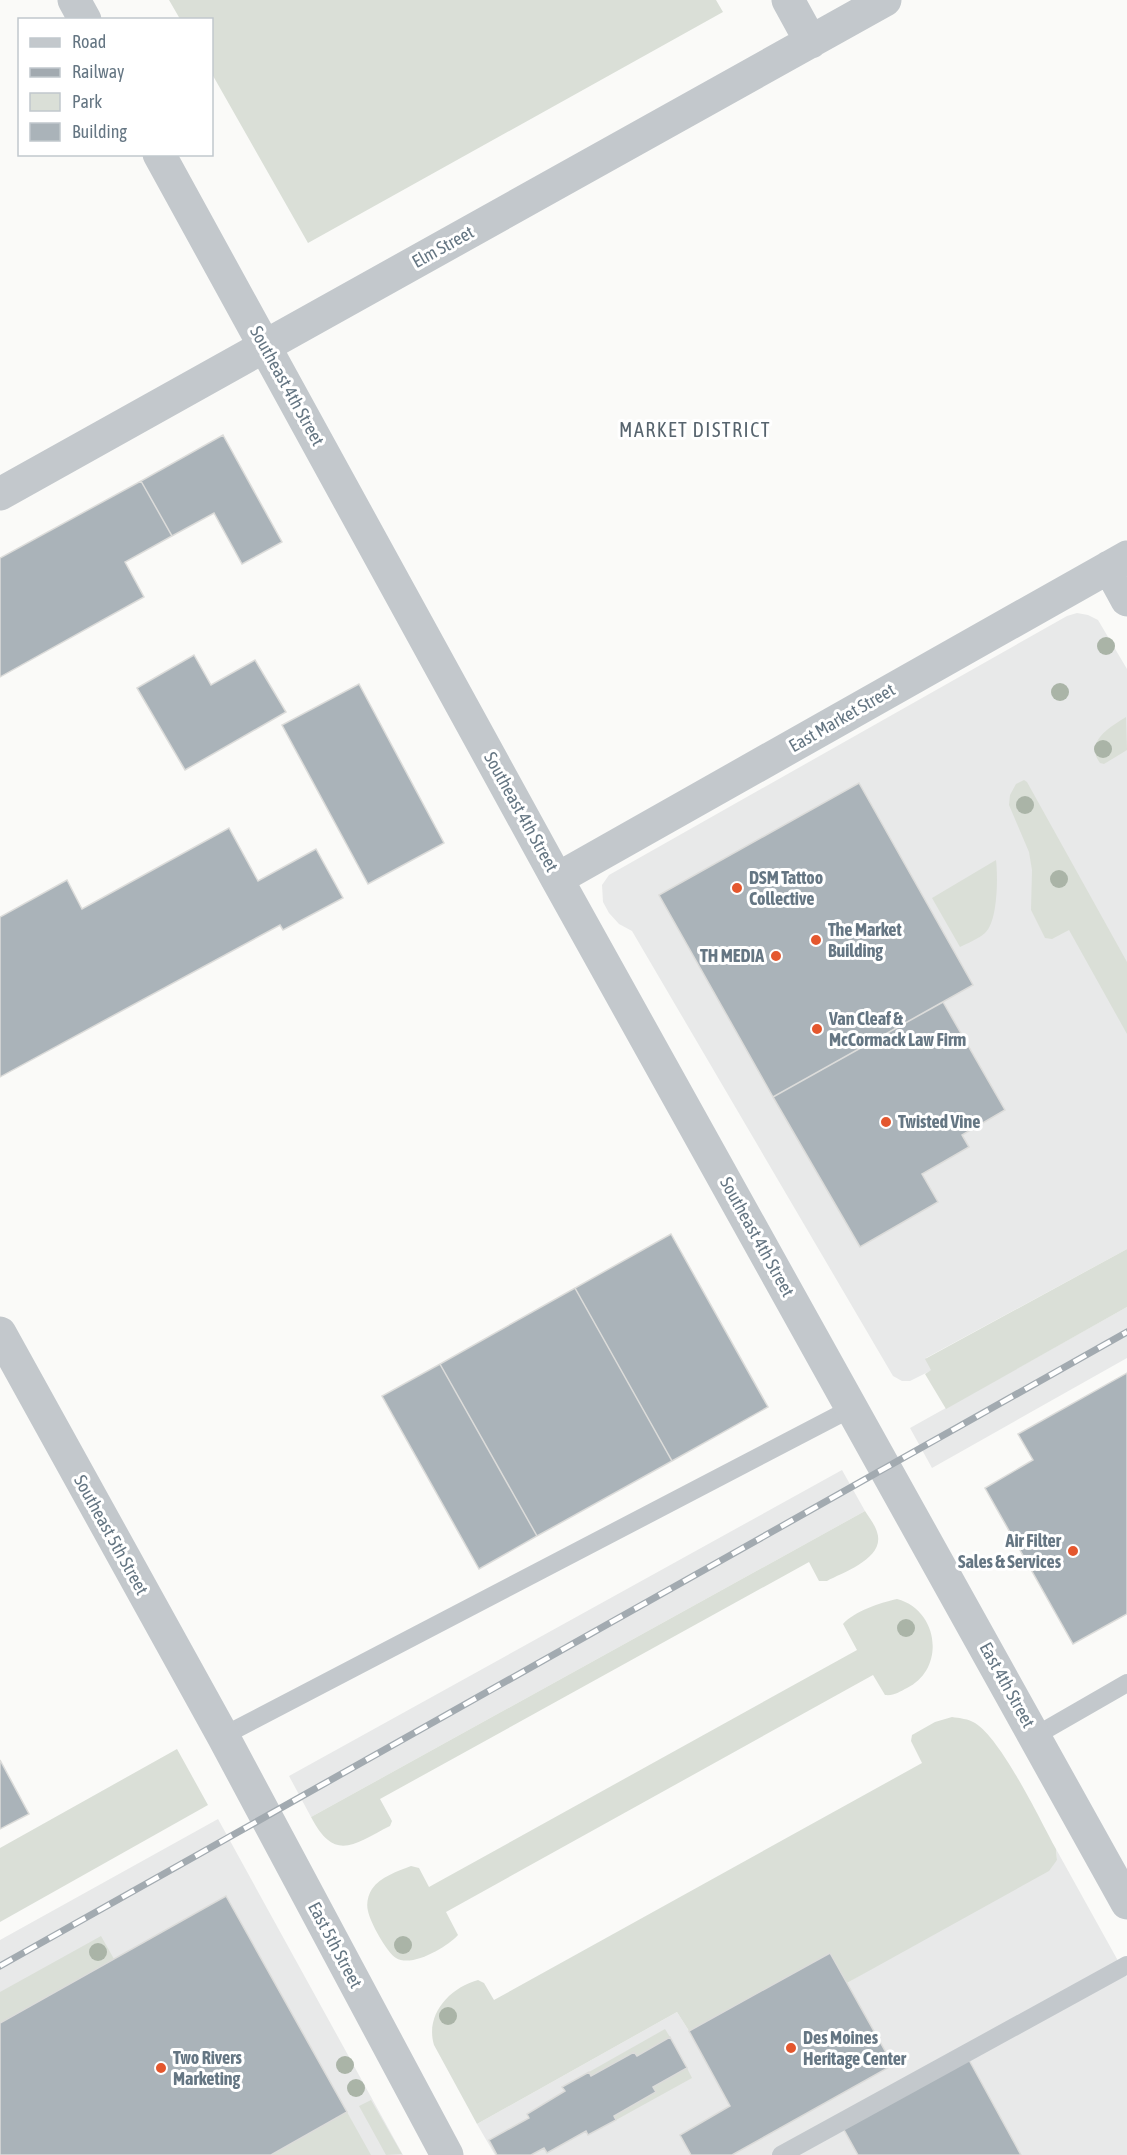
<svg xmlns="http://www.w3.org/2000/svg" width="1127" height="2155" font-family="'Asap Condensed',sans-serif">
  <rect width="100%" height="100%" fill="#fafaf8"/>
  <!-- built -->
  <path fill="#e8e9e9" d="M1077,613L1088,615L1098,620L1127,669V1249L926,1358L932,1370L910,1381H902L893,1376L632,931L619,924L609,913L603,902L602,885L609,875L1067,616Z
    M1127,1307V1358L932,1468L910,1428Z
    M842,1470L865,1511L311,1817L289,1776Z
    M218,1819L403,2155H0V1940Z
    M1056,1849L1127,1977V2155H495L477,2124L677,2012L689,2031L830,1953L847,1983L1057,1860Z"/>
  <!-- green -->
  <path fill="#dadfd7" d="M169,0H716L723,12L308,243L212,74V20L180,19Z
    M1126,717L1127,750L1104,764L1100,763C1084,742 1110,727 1126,717Z
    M1024,780L1027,782L1127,962V1034L1069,930L1052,939L1045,938L1031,910L1032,870L1029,852L1009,805L1010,795L1016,784Z
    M996,860C998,876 998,922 985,933C978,939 968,943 960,947L932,898Z
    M1127,1249V1307L946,1409L925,1374L931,1370L925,1359Z
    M865,1511C869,1517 875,1525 877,1532C886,1558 844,1572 827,1581H819L809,1562L380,1799L392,1821L390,1826C354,1844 335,1863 311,1817Z
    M897,1599C939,1610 946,1669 907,1688C899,1692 894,1696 885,1695L873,1675L446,1912L458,1935C447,1947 412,1968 396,1958C387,1953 370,1922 368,1911C366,1904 368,1895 372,1889C380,1877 398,1871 411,1866L419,1868L429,1887L857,1650L843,1624C855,1611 879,1603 897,1599Z
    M952,1717C959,1718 969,1719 975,1723C1002,1740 1039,1818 1056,1849L1057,1860L1049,1871L847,1983L830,1953L689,2031L677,2012L477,2124L434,2045C425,2015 449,1988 478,1980L484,1983L494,2000L922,1763L911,1741L912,1735L935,1722Z
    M177,1749L208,1805L0,1922V1848Z
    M101,1936L114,1959L0,2023V1992Z
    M665,2029L670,2037L637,2056L634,2052L591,2076L589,2072Z
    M687,2068L692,2078L616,2120L614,2116L656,2092L653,2087Z
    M371,2100L402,2154L386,2155L359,2106Z
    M347,2112L371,2155H271Z"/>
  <!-- building -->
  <path fill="#aab3b9" stroke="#dcdcda" stroke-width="1.5" d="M223,435L282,542L242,564L214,513L172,536L141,481Z
    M141,481L172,536L125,562L144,597L0,677V558Z
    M194,655L211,685L255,660L286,712L185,770L137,688Z
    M359,684L444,843L368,884L282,725Z
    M859,783L973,985L773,1097L659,895Z
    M229,828L258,881L316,849L343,898L283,930L280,925L0,1077V917L67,880L82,909Z
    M943,1002L1005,1110L962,1135L969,1147L922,1174L938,1202L860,1247L773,1097Z
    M671,1234L768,1407L672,1461L575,1288Z
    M575,1288L672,1461L537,1536L440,1364Z
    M440,1364L537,1536L479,1569L382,1396Z
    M1127,1373V1614L1073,1644L985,1488L1033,1460L1018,1434Z
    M0,1760L29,1814L0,1829Z
    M226,1896L347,2112L271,2155H0V2023Z
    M830,1953L893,2065L732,2155H691L680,2135L730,2106L689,2031Z
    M670,2037L687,2068L653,2087L656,2092L614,2116L616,2120L588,2135L586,2131L547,2153L544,2148L531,2155H497L489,2140L529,2118L527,2114L565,2091L562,2087L589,2072L591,2076L634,2052L637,2056Z
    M969,2060L1021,2155H858L843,2128Z"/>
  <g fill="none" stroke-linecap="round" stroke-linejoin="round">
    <!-- lane -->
    <path stroke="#c3c8cc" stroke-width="18" d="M223,1736L852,1408
      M1035,1736L1127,1683
      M781,2155L1127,1965"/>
    <!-- street -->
    <path stroke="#c3c8cc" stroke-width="33" d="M74,0L85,20
      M788,0L811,42
      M159,154L557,879L1127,1903
      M0,494L885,0
      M1109,567L1127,600
      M557,879L1127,557
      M0,1333L223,1736L447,2155"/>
    <!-- rail casing -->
    <g stroke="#a2aab0" stroke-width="7">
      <path id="rail" d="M0,1966L1127,1332"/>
    </g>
    <!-- rail -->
    <use href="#rail" stroke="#fff" stroke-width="4.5" stroke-dasharray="14" stroke-linecap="butt"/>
  </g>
  <!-- trees -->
  <g fill="#aab4a7">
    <circle cx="1106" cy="646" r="9"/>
    <circle cx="1060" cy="692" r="9"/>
    <circle cx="1103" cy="749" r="9"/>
    <circle cx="1025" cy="805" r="9"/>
    <circle cx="1059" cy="879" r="9"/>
    <circle cx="906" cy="1628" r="9"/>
    <circle cx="403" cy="1945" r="9"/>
    <circle cx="98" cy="1952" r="9"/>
    <circle cx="448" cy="2016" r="9"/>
    <circle cx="345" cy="2065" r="9"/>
    <circle cx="356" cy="2088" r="9"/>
  </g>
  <!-- markers -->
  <g fill="#e4572e" stroke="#fff" stroke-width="2">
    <circle cx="737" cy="888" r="6"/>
    <circle cx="816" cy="940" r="6"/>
    <circle cx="776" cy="956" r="6"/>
    <circle cx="817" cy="1029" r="6"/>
    <circle cx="886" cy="1122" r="6"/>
    <circle cx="1073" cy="1551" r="6"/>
    <circle cx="791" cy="2048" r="6"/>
    <circle cx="161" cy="2068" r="6"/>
  </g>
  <g text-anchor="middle" stroke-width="6" stroke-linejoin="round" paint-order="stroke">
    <!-- street labels -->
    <g font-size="18" fill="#657683" stroke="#fff">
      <text transform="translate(443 247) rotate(-29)" y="6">Elm Street</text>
      <text transform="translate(287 386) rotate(61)" y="6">Southeast 4th Street</text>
      <text transform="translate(842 718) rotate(-30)" y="6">East Market Street</text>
      <text transform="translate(521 812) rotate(61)" y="6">Southeast 4th Street</text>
      <text transform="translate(757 1237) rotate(61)" y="6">Southeast 4th Street</text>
      <text transform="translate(111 1535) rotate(61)" y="6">Southeast 5th Street</text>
      <text transform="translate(1007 1685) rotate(61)" y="6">East 4th Street</text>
      <text transform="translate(335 1945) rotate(62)" y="6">East 5th Street</text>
    </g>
    <!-- poi labels -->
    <g font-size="18" font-weight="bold" fill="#657683" stroke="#fff" text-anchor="start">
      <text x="749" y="884">DSM Tattoo<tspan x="749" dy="21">Collective</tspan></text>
      <text x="828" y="936">The Market<tspan x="828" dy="21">Building</tspan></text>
      <text x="764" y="962" text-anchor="end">TH MEDIA</text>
      <text x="829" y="1025">Van Cleaf &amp;<tspan x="829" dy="21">McCormack Law Firm</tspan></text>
      <text x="898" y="1128">Twisted Vine</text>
      <text x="1061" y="1547" text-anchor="end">Air Filter<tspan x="1061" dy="21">Sales &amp; Services</tspan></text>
      <text x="803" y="2044">Des Moines<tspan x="803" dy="21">Heritage Center</tspan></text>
      <text x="173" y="2064">Two Rivers<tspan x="173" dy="21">Marketing</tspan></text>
    </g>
    <!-- neighbourhood labels -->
    <g font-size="20" letter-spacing="1.5" fill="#57646e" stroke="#fff">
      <text x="695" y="437">MARKET DISTRICT</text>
    </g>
  </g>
  <!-- legend -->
  <rect x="18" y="18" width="195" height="138" fill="#ffffff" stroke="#c1c8cd" stroke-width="1.5"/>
  <rect x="30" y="38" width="30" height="9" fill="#c3c8cc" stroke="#c1c8cd" stroke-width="1.5"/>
  <text x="72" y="48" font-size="18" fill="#657683">Road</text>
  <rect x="30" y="68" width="30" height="9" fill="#a2aab0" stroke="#c1c8cd" stroke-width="1.5"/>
  <text x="72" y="78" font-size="18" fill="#657683">Railway</text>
  <rect x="30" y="93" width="30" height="18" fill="#dadfd7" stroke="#c1c8cd" stroke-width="1.5"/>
  <text x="72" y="108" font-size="18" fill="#657683">Park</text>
  <rect x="30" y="123" width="30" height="18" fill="#aab3b9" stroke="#c1c8cd" stroke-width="1.5"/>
  <text x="72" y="138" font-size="18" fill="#657683">Building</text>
</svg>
